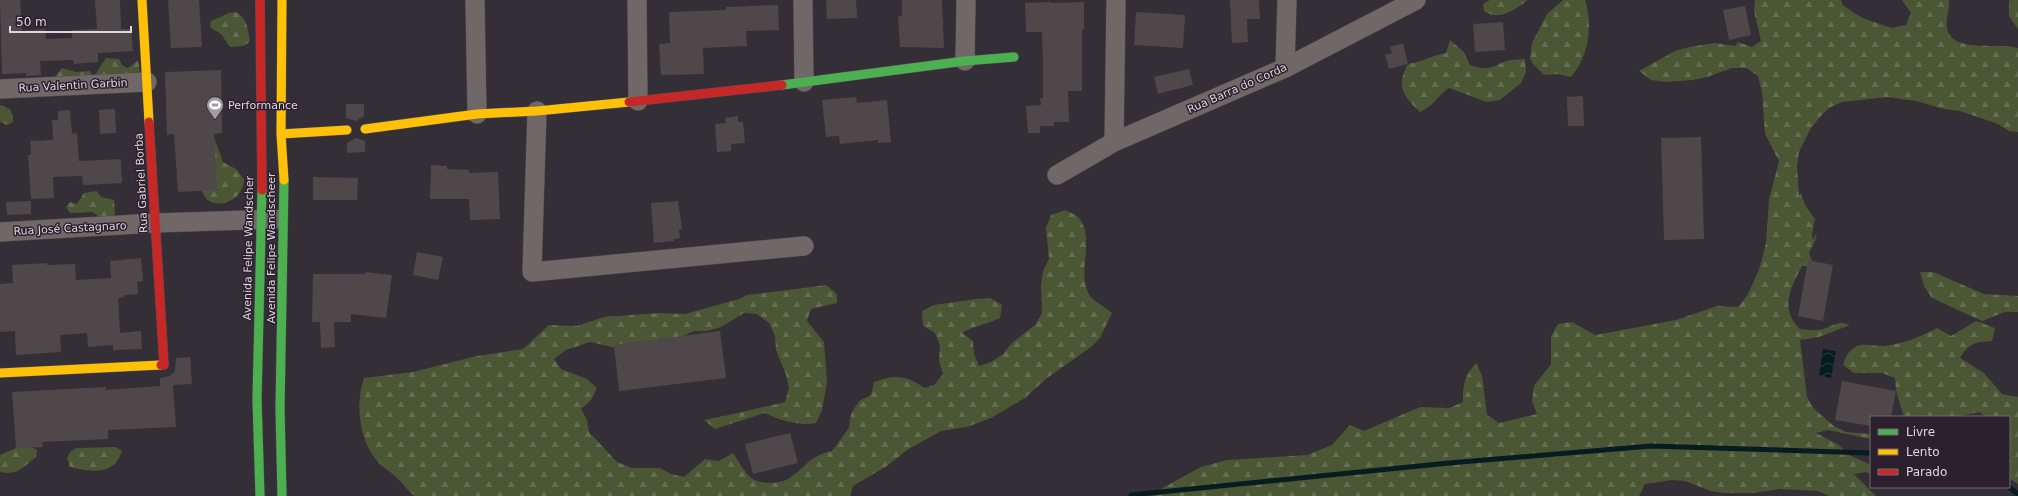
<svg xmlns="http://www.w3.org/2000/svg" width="2018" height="496" font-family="'DejaVu Sans',sans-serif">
  <defs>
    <pattern id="forest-firs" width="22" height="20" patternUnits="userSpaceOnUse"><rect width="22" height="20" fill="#4b5635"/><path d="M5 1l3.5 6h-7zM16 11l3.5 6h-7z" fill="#646e52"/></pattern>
    <pattern id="water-waves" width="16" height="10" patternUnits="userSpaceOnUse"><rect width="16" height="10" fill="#071c20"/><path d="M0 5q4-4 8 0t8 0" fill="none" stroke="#2b3c40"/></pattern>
  </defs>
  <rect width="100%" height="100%" fill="#342e36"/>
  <!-- forest -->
  <path fill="url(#forest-firs)" d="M1490,0H1528C1515,9 1499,22 1484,11L1483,4Z
    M1563,0H1585C1593,25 1589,56 1571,77L1557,74L1544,75L1533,64L1530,58L1532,43L1547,14Z
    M1755,0H1841L1843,5L1854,13L1865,19L1892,28L1906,25L1911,13L1902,0H1949C1950,9 1945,20 1947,28C1951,54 1999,42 2018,48V132L2009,131L1998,124L1960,111L1944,109L1916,101L1887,97L1842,102L1829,108L1820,117L1811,128L1799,152L1797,166L1799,196L1801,193L1805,205L1815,219L1812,235L1813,240L1817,232L1815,241L1809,253L1814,266H1802C1791,287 1779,309 1800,329C1807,330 1816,331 1823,329C1835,325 1838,320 1850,325L1819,337L1800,340L1807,397L1814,409L1834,426L1846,432L1871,434V439L1828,430L1816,433L1839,445L1849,455L1871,465V474L1866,472L1854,474L1876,496H1829L1818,491L1780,489L1753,493H1724L1711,491L1685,481L1672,480L1645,484L1639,496H1148L1201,467L1227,460L1307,455L1332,445L1350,425L1364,431L1420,407L1449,408L1463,402C1463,384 1464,377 1476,363L1482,375L1487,415L1499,423L1537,414L1532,401L1534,386L1551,364V336L1558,324L1572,322L1595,335L1676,320L1717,306L1738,307L1747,296L1759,270L1766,243L1769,200L1779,161L1765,134L1762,92L1758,76L1746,68H1732L1707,77L1693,80L1665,82L1651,80L1639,71L1675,51L1689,47L1715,43L1735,46L1738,42L1752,47L1761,41L1754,11Z
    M2009,0H2018V29L2009,16Z
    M236,12C248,19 248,30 250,42L243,46L230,47L221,34L210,27L211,21L229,13Z
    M1450,40L1464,52L1470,65C1488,71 1490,68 1506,61C1511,59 1519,60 1525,59L1526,72L1521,83L1500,100L1487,102L1449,88C1435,98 1435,105 1420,112C1402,95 1396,86 1408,64C1422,62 1433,55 1446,53Z
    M106,58L119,59L122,65L128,68L138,60L141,78L95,75Z
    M62,68L76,72L90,71L93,77L54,78Z
    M0,105L10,109L13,116V122L7,125L0,122Z
    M213,135L223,162L236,169L244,179C244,205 204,215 201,186C200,179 211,143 213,135Z
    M97,191L101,197L114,200L115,214L110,219H103L92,212L70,213L66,207L70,202L77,204L84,193Z
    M1065,210C1069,212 1075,214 1078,217C1097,239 1075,272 1090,296C1093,300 1107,309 1112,313L1100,338L1091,347L1047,378L1025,398L991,418L967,427L941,431L907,450L887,466L853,486L850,496H415C407,491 405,485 398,479C392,472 383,468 377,461C359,440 355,403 364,378L413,372L477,356L523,349L549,325L577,326L604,317L659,313L685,314L739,299L758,290L748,295L826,285L837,294V303L811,309L807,321L824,342L827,382L822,410L816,423C799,426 781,421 765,413L715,429L704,420C732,415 758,408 785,402L789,388L786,375L776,350L775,336L769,323L757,314L744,313L721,327L707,331H694L681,337L616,348L590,342L566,350L554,359L561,369L587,379L597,388L591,400L581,409L587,420L589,432L617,462L632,468H660L671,474L684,477L705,459L719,461L733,453C738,460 743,470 749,476C757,485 779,484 788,479C806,468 808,456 832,451L849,428L851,414L859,401L871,395L874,382C896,374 905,375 925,388L934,385L943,374L939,361L940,346L935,333L923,326L922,311L934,305L976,299L990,298L1002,305L1000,318C987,324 974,326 962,333L973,341L974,354L979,366L991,362L1003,354L1012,343L1035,325L1042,313L1041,285L1043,271L1049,259L1046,228L1051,215Z
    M1920,272H1933L1984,294L2018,296V312H2005L1982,321L1932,298L1924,286Z
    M1976,321L1995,328L1992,341C1975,342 1969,343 1960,358L1984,373L2002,394L2018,397V484L2009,478V417H1985L1980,412L1956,417H1904L1896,391L1895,378L1882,373H1854L1843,365C1846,356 1848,351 1857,346C1863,343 1876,346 1884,346C1902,344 1921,337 1937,328L1951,336Z
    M30,446L37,450L36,457C23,467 18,476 0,472V455L16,448Z
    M116,447L122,451C114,476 91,472 70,467L67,458L70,452L76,448Z"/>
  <!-- water -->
  <path fill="url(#water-waves)" d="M1823,349L1836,351L1831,378L1819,375Z"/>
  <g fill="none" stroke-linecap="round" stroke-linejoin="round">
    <!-- stream -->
    <path stroke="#071c20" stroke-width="5" d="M2009,487L2018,494
      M1131,495L1449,463L1651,446L1871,453"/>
  </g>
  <!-- building -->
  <path fill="#4f484a" d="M0,0H20L22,31L45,29L46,39L72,38V30L97,29L95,0H120L121,29H131L133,51L98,53V62L74,64L73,60L40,61L41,75L26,76V73L2,74Z
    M168,0H199L202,47L171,48Z
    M826,0H856L857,18L827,19Z
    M902,0H942L944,48L900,47L898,16H902Z
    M1230,0H1259L1260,19H1247L1248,42L1232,43Z
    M1051,2V3L1084,2V29L1082,30V91H1068L1069,122H1054V126H1040V133H1028L1026,106L1041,105L1040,98H1043V65L1042,32H1026L1025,3Z
    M778,5L779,30L746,31L747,46L703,48L704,74L661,75L659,44L670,43L669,12L726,10V7Z
    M1745,6L1751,35L1729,40L1723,10Z
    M1136,12L1185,15L1183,48L1134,45Z
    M1503,22L1505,50L1475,52L1473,24Z
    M1403,43L1408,64L1389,69L1385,55L1392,53L1390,47Z
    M1189,69L1193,85L1158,94L1154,77Z
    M221,70L222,133L214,134L217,190L178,192L174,134L167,135L165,72Z
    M1583,96L1584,126H1568L1567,97Z
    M856,97L857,103L887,100L891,142L878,143V140L840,144L839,136L826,137L822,100Z
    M346,104H364V116L356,121L346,118Z
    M115,109L116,133L100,134L99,110Z
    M70,110L72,134L77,133L79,161L121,159L122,183L83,185L82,176L53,177L54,198L31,199L28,155H31L30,141L53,140L52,120H58V111Z
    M738,116V122H743L745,143L731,144V151L717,152L715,124L726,123L725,118Z
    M1701,137L1704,239L1664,240L1661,138Z
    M356,138L365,141V152L347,153V143Z
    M431,165L447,166V169L469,170V173L498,172L500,219L470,220L469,199H430Z
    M313,177L358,178L357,200H313Z
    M31,201V214L7,215L6,202Z
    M678,201L682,229L679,230L680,238L674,239V241L654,243L651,203Z
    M417,252L443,257L438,280L413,275Z
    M141,258L143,281L137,282L138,294L124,295V297L118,298L120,333L141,331L142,349L113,350V345L88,347L87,333L60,335L61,352L16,355L15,331L0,332V284L13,283L12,265L47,263V265L75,264L76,280L111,278L110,261Z
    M1808,260L1833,265L1823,321L1798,316Z
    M365,272L392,275L386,318L351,314V322H334L335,347L321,348L320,322H312L313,274H365Z
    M720,331L726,378L619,391L614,345Z
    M190,357L192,384L173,385L176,427L108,430V439L42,442L43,447L16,448L12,392L106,387V390L160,386V378L170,376L175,371L176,358Z
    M1842,381L1896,391L1891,417H1871V426L1835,420Z
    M790,433L798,463L753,474L745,444Z"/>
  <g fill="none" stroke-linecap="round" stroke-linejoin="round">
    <!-- street casing -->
    <g stroke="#4e4a50" stroke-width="20">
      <path id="street" d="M475,0L477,114
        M637,0L638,101
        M803,0L804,82
        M965,61L966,0
        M1285,68L1287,0
        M0,89L147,82
        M537,111L532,272L804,246
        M1114,142L1116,0
        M1057,175L1114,142L1285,68L1416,0
        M0,232L155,223L276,219"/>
    </g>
    <!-- fast casing -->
    <g stroke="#4e4a50" stroke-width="10">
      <path id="fast" d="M782,85L965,61L1014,57
        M260,496L257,399L262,190
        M282,496L280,409L284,180"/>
    </g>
    <!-- slow casing -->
    <g stroke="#4e4a50" stroke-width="10">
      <path id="slow" d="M142,0L149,122
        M282,0L281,134L284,180
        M365,129L477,114L537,111L629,102
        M281,134L347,130
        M0,373L161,365"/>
    </g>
    <!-- jam casing -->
    <g stroke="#4e4a50" stroke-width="10">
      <path id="jam" d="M260,0L262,190
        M629,102L782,85
        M149,122L164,365H161"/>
    </g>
    <!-- street -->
    <use href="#street" stroke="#706866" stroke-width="19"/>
    <!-- fast -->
    <use href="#fast" stroke="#4caf50" stroke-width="9"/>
    <!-- slow -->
    <use href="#slow" stroke="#ffc107" stroke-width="9"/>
    <!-- jam -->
    <use href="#jam" stroke="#c62828" stroke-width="9"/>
  </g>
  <!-- icons -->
  <defs>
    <g id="stadium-pin" transform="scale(0.9)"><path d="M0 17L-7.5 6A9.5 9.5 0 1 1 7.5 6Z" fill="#a29ba4" stroke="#2d202e"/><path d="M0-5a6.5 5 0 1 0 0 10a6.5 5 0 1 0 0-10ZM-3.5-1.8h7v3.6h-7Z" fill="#fff"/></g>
  </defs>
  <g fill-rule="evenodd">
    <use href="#stadium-pin" x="215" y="105"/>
  </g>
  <g text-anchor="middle" stroke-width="3" stroke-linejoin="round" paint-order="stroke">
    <!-- street labels -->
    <g font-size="11" fill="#ded6df" stroke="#2d202e">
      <text transform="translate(73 85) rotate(-3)" y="4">Rua Valentin Garbin</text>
      <text transform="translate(1237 88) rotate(-24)" y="4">Rua Barra do Corda</text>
      <text transform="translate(141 183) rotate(-93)" y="4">Rua Gabriel Borba</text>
      <text transform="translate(70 228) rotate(-3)" y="4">Rua José Castagnaro</text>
      <text transform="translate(248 248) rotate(-89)" y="4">Avenida Felipe Wandscher</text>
      <text transform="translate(271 248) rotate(-90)" y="4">Avenida Felipe Wandscheer</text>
    </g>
    <!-- poi labels -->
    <g font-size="11" fill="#ded6df" stroke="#2d202e" text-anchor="start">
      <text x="228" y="109">Performance</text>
    </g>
  </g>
  <!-- legend -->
  <rect x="1870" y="416" width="140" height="72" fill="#2d202e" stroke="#746975"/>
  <rect x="1878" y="429" width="20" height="6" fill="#4caf50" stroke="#746975"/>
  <text x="1906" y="436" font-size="12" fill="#ded6df">Livre</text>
  <rect x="1878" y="449" width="20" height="6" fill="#ffc107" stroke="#746975"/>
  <text x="1906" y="456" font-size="12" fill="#ded6df">Lento</text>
  <rect x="1878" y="469" width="20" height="6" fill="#c62828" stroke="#746975"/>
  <text x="1906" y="476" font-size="12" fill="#ded6df">Parado</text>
  <!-- scale -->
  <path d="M10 26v6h121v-6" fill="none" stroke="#ded6df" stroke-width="2"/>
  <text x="16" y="26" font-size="12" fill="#ded6df" stroke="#2d202e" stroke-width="3" paint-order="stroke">50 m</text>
</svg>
